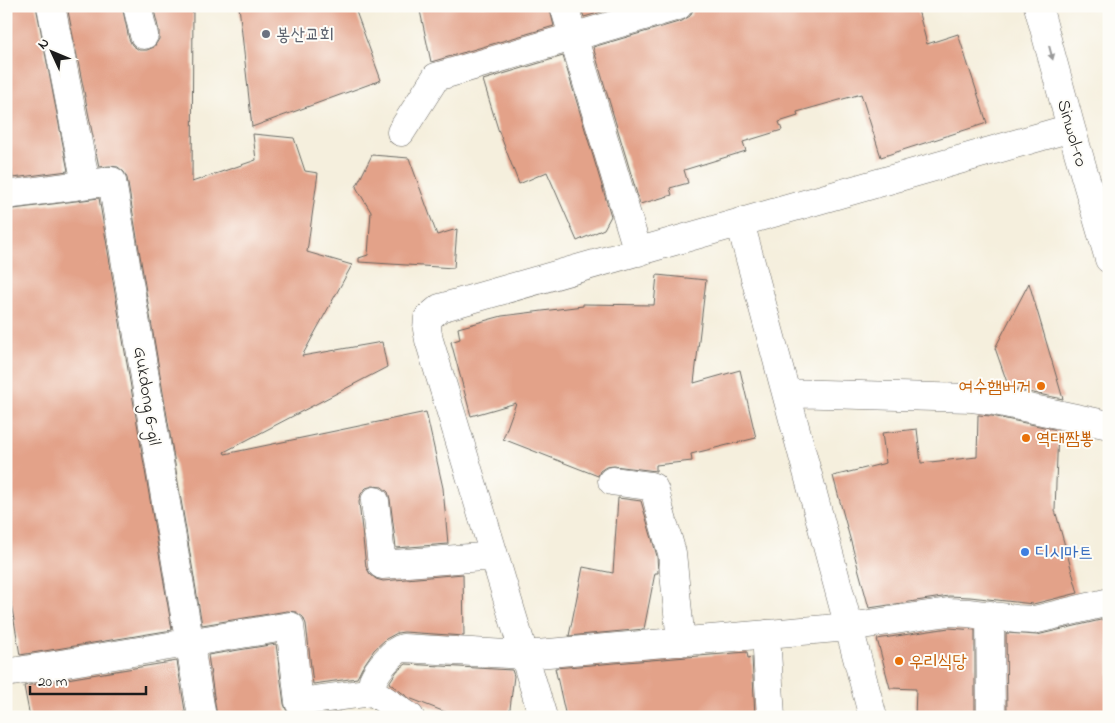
<svg xmlns="http://www.w3.org/2000/svg" width="1115" height="723" font-family="'Indie Flower','Poor Story',sans-serif">
  <rect width="100%" height="100%" fill="#fdfcf7"/>
  <filter id="ink" filterUnits="userSpaceOnUse"><feTurbulence type="fractalNoise" baseFrequency=".02" numOctaves="2"/><feDisplacementMap in="SourceGraphic" scale="10" xChannelSelector="R" yChannelSelector="G"/><feConvolveMatrix kernelMatrix="1 2 1 2 8 2 1 2 1" color-interpolation-filters="sRGB"/></filter>
  <filter id="wash" filterUnits="userSpaceOnUse"><feTurbulence type="fractalNoise" baseFrequency=".0096" numOctaves="4" result="noise"/><feDisplacementMap in="SourceGraphic" scale="20" xChannelSelector="R" yChannelSelector="G"/><feGaussianBlur stdDeviation="1.12" result="paint"/><feColorMatrix in="noise" values="0 0 0 0 0 0 0 0 0 0 0 0 0 0 0 0 0 1.4 0 .05"/><feComposite in="paint" operator="in"/></filter>
  <g filter="url(#wash)">
    <rect width="100%" height="100%" fill="#f5efdd"/>
    <g id="blocks">
      <!-- building -->
      <path fill="#e3a289" d="M6,6H36L68,171L13,178L6,135Z
        M67,6H122L129,39L132,45L139,50H147L154,47L159,39V31L153,6H193L192,182L256,160L253,134L294,138L305,171L318,173L307,252L352,265L302,356L382,342L387,367L224,452L225,454L426,412L443,488L448,544L396,548L390,499L388,492L382,487L373,486L366,488L361,494L359,502L366,567L370,574L376,579L383,581L463,574L464,636L404,632L397,633L386,639L374,650L362,668L357,678L313,684L306,624L303,617L296,612L287,611L202,625L127,178L124,172L118,167L110,166L99,167Z
        M239,6H354L381,80L252,127Z
        M419,6H549L554,26L431,62Z
        M580,6H622L584,17Z
        M693,6H917L927,44L958,34L987,123L881,157L861,94L797,112L798,116L779,122L782,130L743,142L746,151L684,170L688,183L670,188L672,195L640,204L593,47L682,21L690,16L693,10Z
        M563,56L611,216L604,229L577,241L547,172L519,184L498,129L483,80Z
        M372,155L409,158L437,235L457,229L454,268L359,262V258L368,255L371,212L356,187Z
        M99,198L172,630L20,655L6,574V210Z
        M657,275L706,280L694,383L740,370L756,438L691,454L692,461L656,465V471L614,466L606,467L600,471L598,476L503,439L516,403L471,416L451,342L460,339L458,328L502,316L583,306V304L654,305Z
        M1029,283L1063,399L1009,388L995,348Z
        M978,415L992,416L1058,430L1055,510L1078,593L1033,604L970,597L949,596L869,608L833,476L886,463L882,433L917,429L921,463L977,457Z
        M618,498L641,501L657,556L658,573H655L644,629L569,636L583,567L613,573Z
        M1109,618V717H1007L1006,633L1037,635Z
        M949,628L975,630V717H915L916,689L890,688L877,639Z
        M276,644L284,704L287,712L295,717H217L208,655Z
        M747,652L748,658L752,657L755,717H566L555,668Z
        M177,661L186,717H30L24,686Z
        M406,664L512,670L514,676L509,717H458L409,698L389,683L397,671Z
        M340,712L341,717H307Z"/>
    </g>
  </g>
  <g filter="url(#ink)">
    <use href="#blocks" fill-opacity="0" stroke="#686660" stroke-width="1"/>
    <g fill="none" stroke-linecap="round" stroke-linejoin="round">
      <!-- minor casing -->
      <g stroke="#686660" stroke-width="29">
        <path id="minor" d="M51,6L86,184
          M137,6L144,35
          M564,6L638,252
          M1038,6L1071,128L1109,259
          M401,132L436,77L678,6
          M6,195L112,181L202,717
          M740,222L873,717
          M786,393L972,398L995,401L1109,425
          M612,481L650,486L653,487L655,491L660,511L672,553L681,642
          M375,501L382,565L494,556
          M990,615L991,717
          M766,634L771,717
          M6,673L290,626L299,702L373,692L410,717
          M373,692C372,688 372,684 373,680C377,670 393,650 403,648L525,655L849,627L948,612L968,613L1016,619L1034,620L1109,602
          M543,717L429,340L427,329L428,318L440,308L1071,128"/>
      </g>
      <!-- minor -->
      <use href="#minor" stroke="#fff" stroke-width="28"/>
    </g>
    <!-- one-way arrows -->
    <defs><path id="oneway-solid" d="M-6-.8H1V-3.2L6.5 0L1 3.2V.8H-6Z" transform="scale(1.25)"/></defs>
    <use fill="#999" href="#oneway-solid" transform="translate(1051 53) rotate(75)"/>
  </g>
  <!-- markers -->
  <circle fill="#6b7280" stroke="#fdfcf7" stroke-width="2" cx="266" cy="34" r="5"/>
  <g fill="#e8710a" stroke="#fdfcf7" stroke-width="2">
    <circle cx="1041" cy="386" r="5"/>
    <circle cx="1026" cy="438" r="5"/>
    <circle cx="899" cy="661" r="5"/>
  </g>
  <circle fill="#3f7fe0" stroke="#fdfcf7" stroke-width="2" cx="1025" cy="552" r="5"/>
  <g text-anchor="middle" stroke-width="4" stroke-linejoin="round" paint-order="stroke">
    <!-- worship labels -->
    <g font-size="18" fill="#5b616d" stroke="#fdfcf7" text-anchor="start">
      <text x="276" y="40">봉산교회</text>
    </g>
    <!-- street labels -->
    <g font-size="18" fill="#1c1c1c" stroke="#fdfcf7">
      <text transform="translate(1073 133) rotate(74)" y="6">Sinwol-ro</text>
      <text transform="translate(148 396) rotate(81)" y="6">Gukdong 6-gil</text>
    </g>
    <!-- food labels -->
    <g font-size="18" fill="#c56008" stroke="#fdfcf7" text-anchor="start">
      <text x="1031" y="392" text-anchor="end">여수햄버거</text>
      <text x="1036" y="444">역대짬뽕</text>
      <text x="909" y="667">우리식당</text>
    </g>
    <!-- shop labels -->
    <g font-size="18" fill="#366cbe" stroke="#fdfcf7" text-anchor="start">
      <text x="1035" y="558">디시마트</text>
    </g>
  </g>
  <!-- margin -->
  <rect width="1115" height="723" fill="none" stroke="#fdfcf7" stroke-width="25"/>
  <!-- north arrow -->
  <g transform="translate(52 52) rotate(314)" stroke="#fdfcf7" stroke-width="4" paint-order="stroke">
  <path d="M0-4L9 19L0 12L-9 19Z" fill="#1c1c1c"/>
  <text y="-8" font-size="14" font-weight="bold" text-anchor="middle" fill="#1c1c1c">N</text>
  </g>
  <!-- scale -->
  <path d="M30 686v8h116v-8" fill="none" stroke="#1c1c1c" stroke-width="2.5"/>
  <text x="38" y="686" font-size="15" fill="#1c1c1c" stroke="#fdfcf7" stroke-width="4" paint-order="stroke">20 m</text>
</svg>
